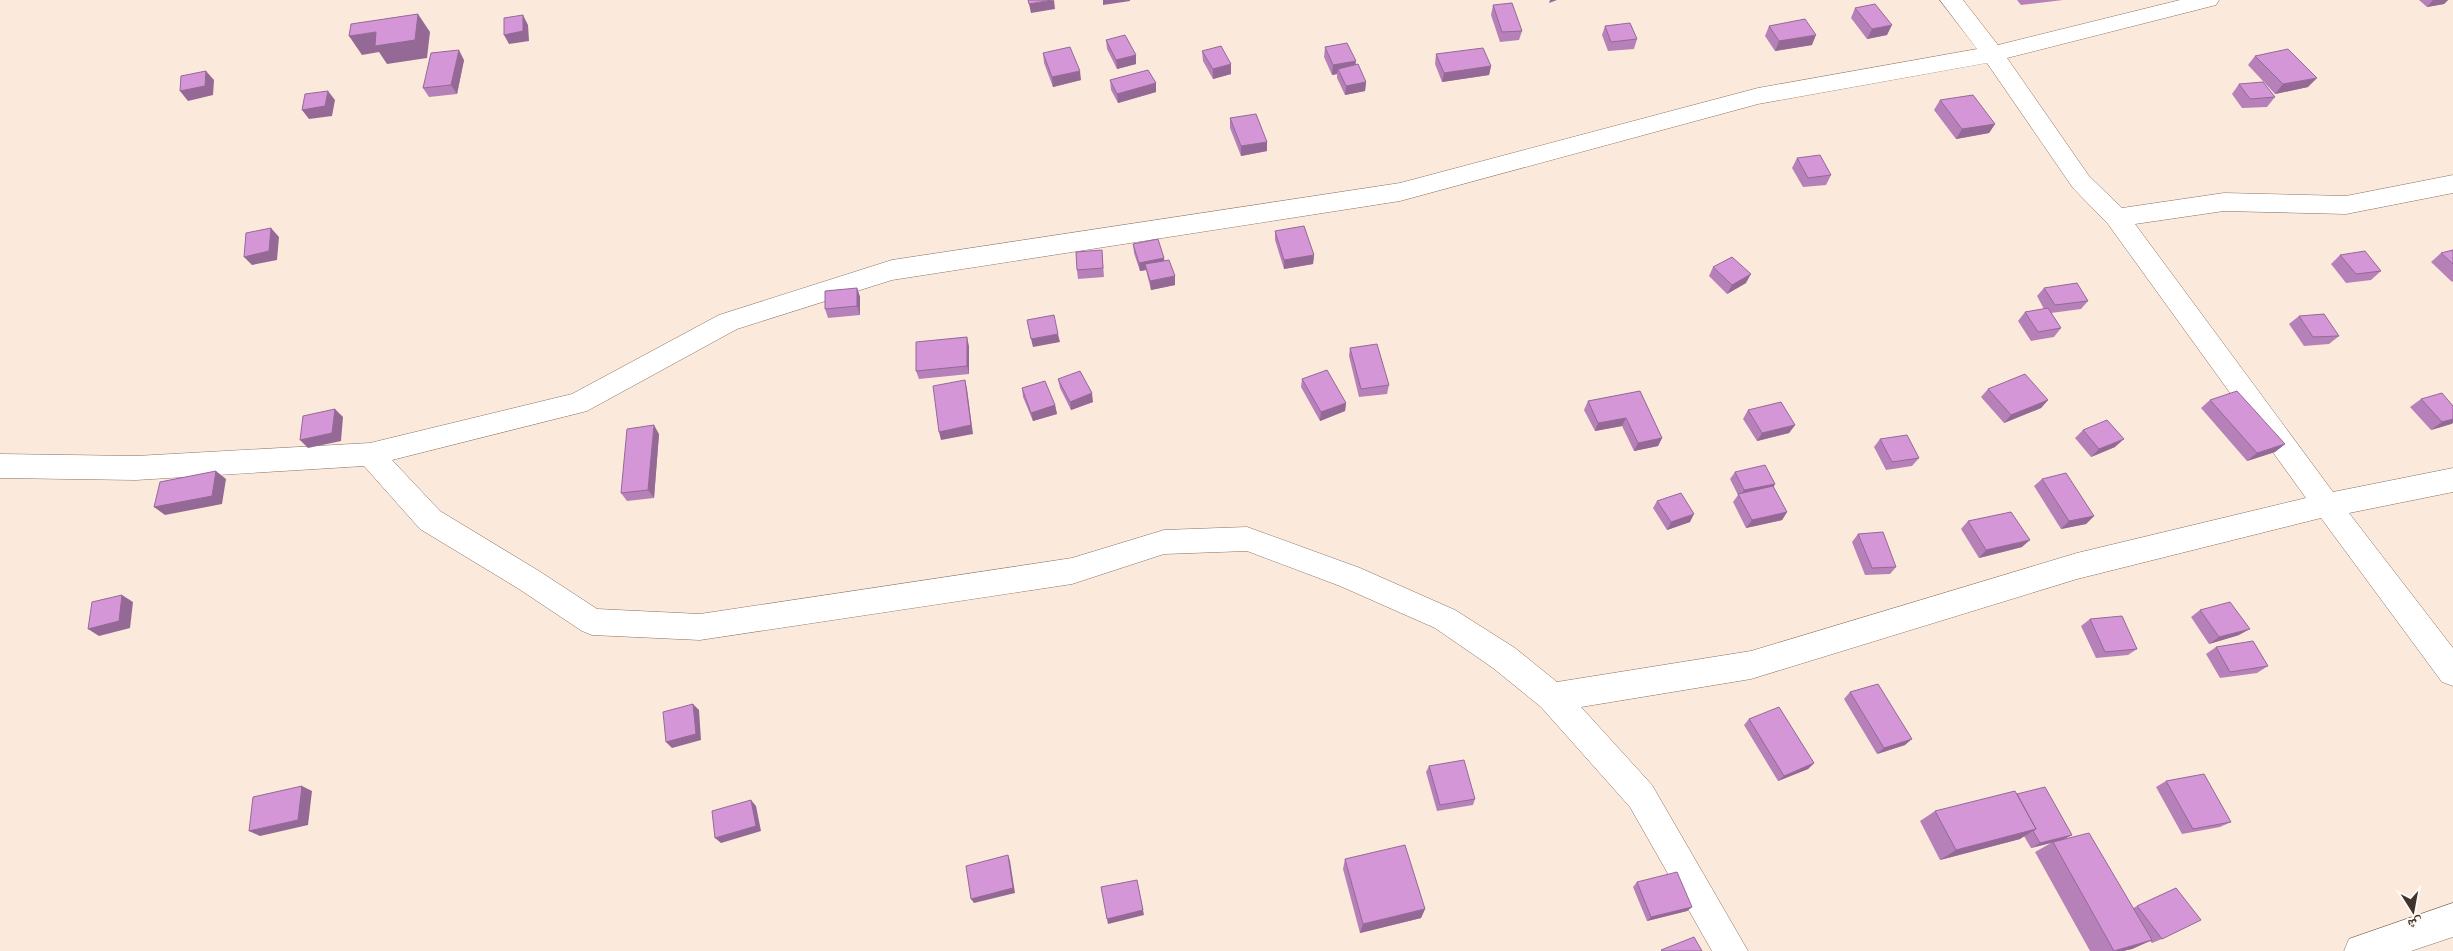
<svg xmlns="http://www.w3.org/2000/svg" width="2453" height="951" font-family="'Public Sans','Noto Naskh Arabic',sans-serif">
  <rect width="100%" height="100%" fill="#fbe9dc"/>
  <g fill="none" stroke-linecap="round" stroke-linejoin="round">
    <!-- minor casing -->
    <g stroke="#8a705d" stroke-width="1">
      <path id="minor" d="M1940,0H1963L1998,45L2180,0H2219L2216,5L2007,58L2089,176L2122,208L2224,193L2346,196L2453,175V193L2346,214L2224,211L2135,224L2333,492L2453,468V492L2349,513L2453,648V686L2442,682L2321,518L2077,579L1751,679L1581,707L1652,785L1748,951H1712L1630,807L1541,707L1493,668L1435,628L1340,586L1247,551L1164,554L1072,584L700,640L592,635L582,631L519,589L420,529L364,466L136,480L0,478V454L136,456L370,443L572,394L719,315L892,260L1400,183L1758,88L1977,49ZM1987,63L2073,188L2108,224L2306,498L2077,553L1751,651L1557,682L1515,648L1455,610L1360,568L1247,527L1164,530L1072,558L700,614L597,609L539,571L440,511L392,460L587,411L737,329L892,280L1400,201L1758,104Z
        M2453,903V937L2411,951H2344L2349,939Z"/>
    </g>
    <!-- minor -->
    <use href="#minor" fill="#fff" fill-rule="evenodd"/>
  </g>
  <!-- wall -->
  <path fill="#b681b9" d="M2017,0H2063L2021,5Z
    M2419,0H2448L2444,4L2427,7Z
    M1493,5L1522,31L1519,40L1500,42L1491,15Z
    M1855,8L1887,35L1867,39L1851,18Z
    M1605,26L1637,39L1634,49L1608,51L1602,35Z
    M1769,26L1812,45L1775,51L1765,36Z
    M1106,40L1136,55V64L1117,69L1107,49Z
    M1325,47L1355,65L1366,82L1365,91L1345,95L1337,78V74L1332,75L1324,57Z
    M1202,51L1231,74L1213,79L1203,61Z
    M1043,53L1081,80L1053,87L1044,63Z
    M1436,54L1491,66L1489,75L1442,82L1435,64Z
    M2255,56L2308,87L2275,94L2248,65Z
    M464,60L457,94L429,97L423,88Z
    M1110,80L1156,83V92L1118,103L1111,90Z
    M2239,84L2275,97L2267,107L2242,108L2232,94Z
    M1940,100L1995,124L1989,133L1956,139L1934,110Z
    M1230,118L1267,142V151L1241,156L1230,128Z
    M1797,158L1831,175L1826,185L1803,187L1792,168Z
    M1275,231L1314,255L1313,264L1284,269L1275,240Z
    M1133,244L1164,258V261L1175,276V285L1151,290L1146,270L1140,271L1134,253Z
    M1102,250L1104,277L1078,279L1077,270Z
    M2453,250V281L2452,282L2431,262L2441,253Z
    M2340,255L2381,271L2371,280L2346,283L2331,264Z
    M1713,267L1746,283L1727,294L1709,276Z
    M857,288L860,297V315L828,318L825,309Z
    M2044,288L2088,301L2081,309L2051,313L2061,328L2054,337L2031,341L2018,321L2025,312L2044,309L2037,296Z
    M2299,316L2339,336L2329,344L2304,346L2289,324Z
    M969,346V374L919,379L916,371Z
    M1350,348L1389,385L1387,394L1359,397L1349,356Z
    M1058,379L1093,402L1071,410L1060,388Z
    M1302,379L1346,403L1345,411L1320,421L1301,387Z
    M1022,388L1055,405L1057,414L1033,421L1023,397Z
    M1988,389L2048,400L2041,408L2004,423L1981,397Z
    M1640,391L1662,438L1658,446L1634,451L1622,426L1595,431L1584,410L1588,401Z
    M2421,399L2453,406V423L2451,424L2431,430L2410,407Z
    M2210,400L2285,444L2275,452L2247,461L2201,408Z
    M1748,410L1795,425L1789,433L1757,441L1743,419Z
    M2083,430L2115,447L2091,457L2075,438Z
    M659,434L654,498L627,501L621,493Z
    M1880,439L1919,458L1912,466L1886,470L1874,447Z
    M1735,472L1775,484L1773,487L1787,512L1782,520L1746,528L1733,502L1738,495L1730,479Z
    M2042,479L2094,516L2086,524L2061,529L2034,486Z
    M1657,501L1690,522L1667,530L1653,508Z
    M1968,521L2022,547L1979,558L1961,529Z
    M1858,534L1896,567L1890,574L1865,575L1852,542Z
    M2200,610L2239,635L2209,644L2191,617Z
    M2090,619L2137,649L2128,655L2096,658L2081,626Z
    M2216,647L2268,666L2257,673L2220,678L2206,654Z
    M1850,692L1905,745L1877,754L1844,699Z
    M1749,719L1814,763L1808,769L1778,781L1744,725Z
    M1429,766L1475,799L1473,805L1437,811L1426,772Z
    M2166,781L2231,822L2220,827L2182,834L2156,787Z
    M2017,794L2072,835L2064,839L2133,908L2176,888L2162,939L2152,943L2150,941L2132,949L2123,951H2090L2035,852L2051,843L2031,848L2024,836L2020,839L1940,860L1920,821L1935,811Z
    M1345,859L1425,909L1421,918L1360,933L1343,869Z
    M1637,882L1692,907L1687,911L1647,921L1633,887Z"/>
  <!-- shaded-wall -->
  <path fill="#946996" d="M1054,0L1055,9L1031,13L1029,4Z
    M1103,0H1130V1L1103,5Z
    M1550,0H1557L1549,3Z
    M2433,0H2448L2444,4L2427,7Z
    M418,14L430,32L427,58L387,64L379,52L362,55L349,36L376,32Z
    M523,15L528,25L529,41L509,44L504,35Z
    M1892,25L1887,35L1867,39L1872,29Z
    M1816,35L1812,45L1775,51L1779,41Z
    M459,50L464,60L457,94L451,85Z
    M1136,55V64L1117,69L1116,60Z
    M1356,61L1355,71L1338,69L1337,74L1332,75L1333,65Z
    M1231,64V74L1213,79V69Z
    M1491,66L1489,75L1442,82L1444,73Z
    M206,71L214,80L213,95L188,101L180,91Z
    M1080,71L1081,80L1053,87L1052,77Z
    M2317,78L2308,87L2275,94L2283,84Z
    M1366,82L1365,91L1345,95L1346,86Z
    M1156,83V92L1118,103L1117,94Z
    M328,91L335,100L332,116L309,119L302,110Z
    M1995,124L1989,133L1956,139L1962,129Z
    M1267,142V151L1241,156V146Z
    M271,228L279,237L277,260L252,265L244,257Z
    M1314,255L1313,264L1284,269V260Z
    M1164,258L1165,267L1145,264L1146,270L1140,271L1139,263Z
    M1751,274L1746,283L1727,294L1732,285Z
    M1175,276V285L1151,290L1150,281Z
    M857,288L860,297V315L857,306Z
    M1058,334L1060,342L1033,347L1031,339Z
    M967,337L969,346V374L967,366Z
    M965,380L967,389L973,434L941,440L939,432Z
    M1092,393L1093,402L1071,410L1070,402Z
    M2048,400L2041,408L2004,423L2011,415Z
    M1346,403L1345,411L1320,421L1321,412Z
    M1055,405L1057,414L1033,421L1031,413Z
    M335,409L343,417L341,441L308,448L300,440Z
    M1626,418L1622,426L1595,431L1598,423Z
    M2453,419V423L2451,424L2431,430L2442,422Z
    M654,425L659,434L654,498L648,490Z
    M1795,425L1789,433L1757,441L1762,433Z
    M1662,438L1658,446L1634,451L1638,443Z
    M2124,439L2115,447L2091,457L2099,449Z
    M2285,444L2275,452L2247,461L2257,453Z
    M216,471L226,479L222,504L165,515L154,507Z
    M1775,484L1770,492L1739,498L1744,490Z
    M1787,512L1782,520L1746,528L1752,520Z
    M1694,514L1690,522L1667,530L1671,522Z
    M2094,516L2086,524L2061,529L2069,521Z
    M2030,540L2022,547L1979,558L1986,550Z
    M122,595L133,602L130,628L99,636L88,629Z
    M2250,629L2239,635L2209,644L2219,637Z
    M693,704L699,710L701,740L672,748L666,742Z
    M1912,739L1905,745L1877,754L1884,748Z
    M1814,763L1808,769L1778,781L1784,776Z
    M302,786L312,791L308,825L260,836L249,831Z
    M751,800L756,806L761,831L721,843L715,838Z
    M2036,829L2020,839L1940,860L1956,850Z
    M2072,835L2062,840L2031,848L2040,843Z
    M1008,855L1010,861L1015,893L974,903L971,899Z
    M1137,880L1144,915L1108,924L1107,919Z
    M1692,907L1687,911L1647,921L1651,917Z
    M1425,909L1421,918L1360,933L1363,924Z
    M2152,940L2132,949L2123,951H2113Z"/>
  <!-- building -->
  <path fill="#d496d7" stroke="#946996" d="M1028,0H1052L1029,4Z
    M1512,3L1522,31L1502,32L1493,5Z
    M1875,4L1892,25L1872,29L1855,8Z
    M418,14L415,40L375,46L376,32L349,36L351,24Z
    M523,15V31L504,35V18Z
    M1805,19L1816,35L1779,41L1769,26Z
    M1630,23L1637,39L1611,42L1605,26Z
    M1125,35L1136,55L1116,60L1106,40Z
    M1347,43L1356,61L1333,65L1325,47Z
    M1221,46L1231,64L1213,69L1202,51Z
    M1070,47L1080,71L1052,77L1043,53Z
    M1483,48L1491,66L1444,73L1436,54Z
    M2288,49L2317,78L2283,84L2255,56Z
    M459,50L451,85L423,88L431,53Z
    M1358,64L1366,82L1346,86L1338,69Z
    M1148,70L1156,83L1117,94L1110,80Z
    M206,71L205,86L180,91L181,76Z
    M2263,82L2275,97L2250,99L2239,84Z
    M328,91L325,106L302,110L305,94Z
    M1973,95L1995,124L1962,129L1940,100Z
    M1256,114L1267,142L1241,146L1230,118Z
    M1820,155L1831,175L1808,178L1797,158Z
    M1304,226L1314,255L1284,260L1275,231Z
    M271,228L269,251L244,257L246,233Z
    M1158,239L1164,258L1139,263L1133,244Z
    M1102,250L1103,268L1077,270L1076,252Z
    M2453,250V264L2441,253Z
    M2365,251L2381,271L2356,274L2340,255Z
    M1732,257L1751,274L1732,285L1713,267Z
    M1169,260L1175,276L1150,281L1145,264Z
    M2077,283L2088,301L2055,305L2044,288Z
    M857,288V306L825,309V291Z
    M2048,308L2061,328L2038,332L2025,312Z
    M2324,314L2339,336L2313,337L2299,316Z
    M1054,315L1058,334L1031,339L1027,320Z
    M967,337V366L916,371V342Z
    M1377,344L1389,385L1361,389L1350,348Z
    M1327,370L1346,403L1321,412L1302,379Z
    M1080,371L1092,393L1070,402L1058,379Z
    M2025,374L2048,400L2011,415L1988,389Z
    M965,380L971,425L939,432L933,386Z
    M1045,381L1055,405L1031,413L1022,388Z
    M1640,391L1662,438L1638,443L1626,418L1598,423L1588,401Z
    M2237,391L2285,444L2257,453L2210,400Z
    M2442,393L2453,406V419L2442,422L2421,399Z
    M1781,402L1795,425L1762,433L1748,410Z
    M335,409L332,433L300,440L303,416Z
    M2107,420L2124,439L2099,449L2083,430Z
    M654,425L648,490L621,493L627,429Z
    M1907,435L1919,458L1892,462L1880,439Z
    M1765,465L1775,484L1744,490L1735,472Z
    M216,471L212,496L154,507L160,482Z
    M2066,473L2094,516L2069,521L2042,479Z
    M1773,486L1787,512L1752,520L1738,494Z
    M1681,493L1694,514L1671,522L1657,501Z
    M2011,512L2030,540L1986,550L1968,521Z
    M1883,532L1896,567L1872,568L1858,534Z
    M122,595L119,621L88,629L92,602Z
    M2230,602L2250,629L2219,637L2200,610Z
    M2122,616L2137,649L2105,652L2090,619Z
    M2253,641L2268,666L2230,672L2216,647Z
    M1878,684L1912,739L1884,748L1850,692Z
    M693,704L696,734L666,742L663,712Z
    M1779,707L1814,763L1784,776L1749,719Z
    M1464,760L1475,799L1440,805L1429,766Z
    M2204,774L2231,822L2193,829L2166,781Z
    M302,786L298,820L249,831L253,797Z
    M2045,787L2072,835L2040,843L2033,831L2036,829L2017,794Z
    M2015,791L2036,829L1956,850L1935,811Z
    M751,800L756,826L715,838L712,811Z
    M2089,833L2152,940L2114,951L2053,842Z
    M1405,845L1425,909L1363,924L1345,859Z
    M1008,855L1013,888L971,899L966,866Z
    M1677,872L1692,907L1651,917L1637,882Z
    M1137,880L1143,910L1107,919L1101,887Z
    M2176,888L2201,920L2162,939L2137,906Z
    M1694,937L1702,951H1662L1661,950Z"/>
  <!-- north arrow -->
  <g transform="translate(2413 911) rotate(169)" stroke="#fff9f5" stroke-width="4" paint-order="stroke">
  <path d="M0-4L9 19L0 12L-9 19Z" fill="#3f342b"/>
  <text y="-8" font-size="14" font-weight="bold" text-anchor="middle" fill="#3f342b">ش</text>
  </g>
</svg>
